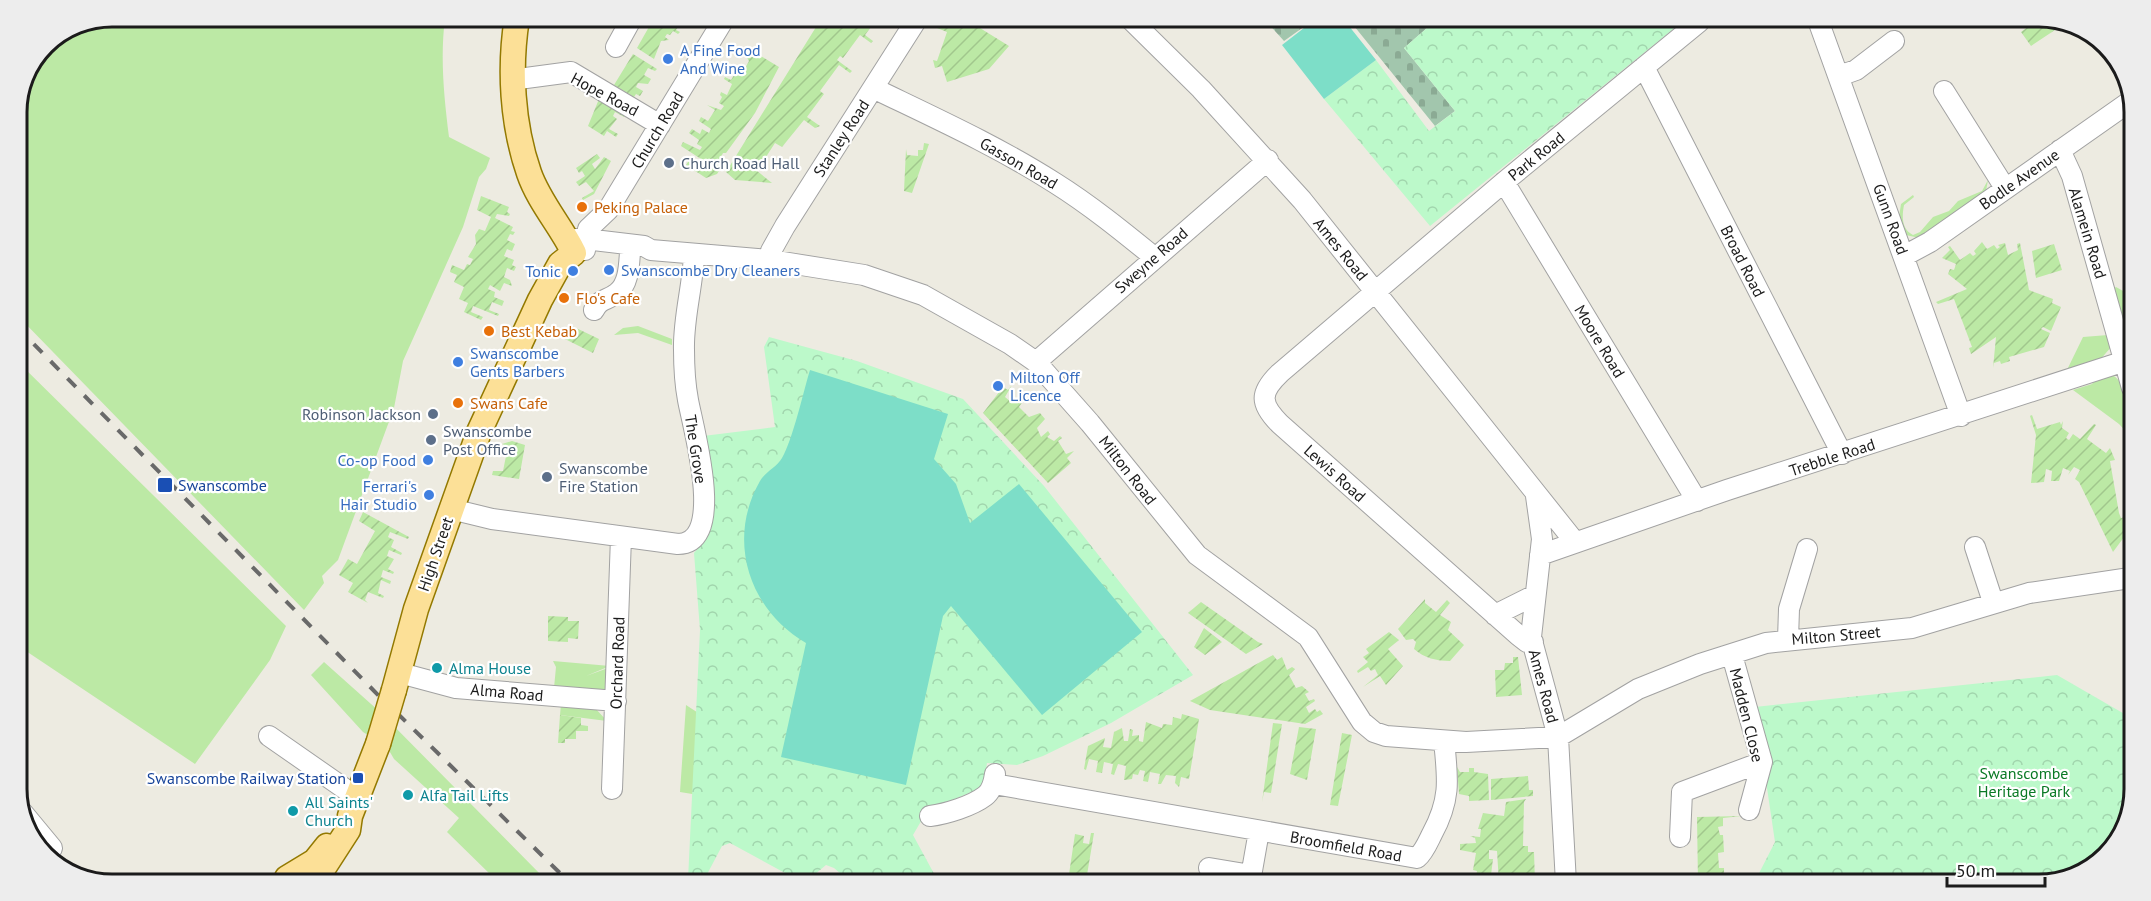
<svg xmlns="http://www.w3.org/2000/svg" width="2151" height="901" font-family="'PT Sans',sans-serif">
  <defs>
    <pattern id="cemetery-stones" width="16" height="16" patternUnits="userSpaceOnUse" patternTransform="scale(1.5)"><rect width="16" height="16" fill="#a2c6ad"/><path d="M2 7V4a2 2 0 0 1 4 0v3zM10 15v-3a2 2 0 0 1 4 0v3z" fill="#8baa94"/></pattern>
    <pattern id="park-crowns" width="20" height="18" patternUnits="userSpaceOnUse" patternTransform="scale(1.5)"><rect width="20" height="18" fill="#bcf9ca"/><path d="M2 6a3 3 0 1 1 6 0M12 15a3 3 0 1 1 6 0" fill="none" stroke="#a1d5ad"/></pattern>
    <pattern id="garden-furrows" width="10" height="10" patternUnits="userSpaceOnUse" patternTransform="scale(1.5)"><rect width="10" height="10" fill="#bce9a5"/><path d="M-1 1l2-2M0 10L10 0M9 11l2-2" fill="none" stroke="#a1c78d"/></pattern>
  </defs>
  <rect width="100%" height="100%" fill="#edebe1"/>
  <!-- grass -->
  <path fill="#bce9a5" d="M112,17L445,18C440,58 444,97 449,137L490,158L486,169L479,177L463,227L403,361L394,408L338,560L322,576L324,583L304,610L17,315V106L45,44Z
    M1988,180L1986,191L1919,238L1906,235L1899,217L1901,204L1913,195L1914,197L1904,205C1902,216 1901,229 1913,235L1920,232L1933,217L1949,211L1958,201L1982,191Z
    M2116,287L2132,296V310L2123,320L2113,289Z
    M638,326L672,339V345L638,333L614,335L623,328Z
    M2108,335L2112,346L2099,361L2066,372L2083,337Z
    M17,361L286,626L270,660L195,764L17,645Z
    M2112,375C2129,383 2131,420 2131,437L2119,424L2073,390L2092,384L2097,378Z
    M553,661L610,666L586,676L608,668L606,691L557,686L554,688L556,667Z
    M324,662L380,712L545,879H495L447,832L459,818L394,759L387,747L363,732L311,675Z
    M561,704L595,708L607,721L560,715Z
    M686,705L706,718L723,799L680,792Z"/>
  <!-- cemetery -->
  <path fill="url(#cemetery-stones)" d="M1266,21H1312L1284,41Z
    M1350,21H1435L1404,48L1455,111L1435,126Z"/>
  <!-- park -->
  <path fill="url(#park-crowns)" d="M1435,21L1682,22L1430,226L1324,99L1376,60L1429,131L1455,111L1404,48Z
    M769,337L857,361L963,399L1044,486L1193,675L1111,723L1043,756L1017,765L987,763L983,787L927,811L913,835L938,881L848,880L834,868L826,865L808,880H798L730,843L722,846L704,880H688L700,630L694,553C699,547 706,541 709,534C720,508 708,463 703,436L775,427L764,347Z
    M2057,675L2128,716L2127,825L2092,868L2040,884L1754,883L1775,842L1755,707Z"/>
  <!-- garden -->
  <path fill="url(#garden-furrows)" d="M654,18L683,19L676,30L680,32L678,34L673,31L670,35L667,34L665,37L669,40L661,41L654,59L637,48Z
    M821,19H877L865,35L873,41L871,43L860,35L843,58L840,56L837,60L852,71L850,73L839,65L820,91L824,94L807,117L820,126L815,128L804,120L782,147L775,143L762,163L767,167L765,169L760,166L756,170L772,183L735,180L726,172Z
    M942,20L955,26L959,20L964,23L967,20L1009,46L989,69L947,82L942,66L935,68L933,60L937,61L947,32L937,28Z
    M2033,23L2064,24L2031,46L2021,32Z
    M754,52L779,67L755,113L726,153H723L717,165L721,168L717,174L706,178L686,165L690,159L698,163L701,159L681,146L683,142L700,150L702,147L697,144L699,140L689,133L692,129L700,134L702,129L709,133L711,129L699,121L701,117L708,121L715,110L707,105L721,110L724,106L719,103L722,97L720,95L721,92L727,95L732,84L724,79L725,77L731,80L738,69L743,72L749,61L745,55L746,53L751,56Z
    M633,54L657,69L655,71L648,68L644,75L651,79L648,84L638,83L636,87L643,91L640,96L636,94L634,97L614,85Z
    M599,99L626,115L624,117L615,112L613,116L617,119L609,129L618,134L616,137L607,131L604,136L588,126Z
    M924,143L929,144L912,193L904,191L906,149L907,155L918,156V150H923Z
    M597,154L600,158L592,164L595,169L604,157L611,161L594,194L583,200L582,198L594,191L586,182L579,186L576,182L585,176L582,171L579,173L576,168Z
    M481,196L509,207L507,212L510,214L509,216L497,214L495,218L513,227L511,231L515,232L513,235L510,234L507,240L515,244L512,251L507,249L504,256L514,260L512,265L516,267L514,271L507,268L504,277L510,280L512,286L504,283L500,291L490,285L488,289L495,292L494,297L504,301L502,306L492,302L489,310L499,314L498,316L473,306L471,312L483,317L481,320L464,312L468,303L459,299L464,287L454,282L457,275L450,272L452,265L464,270L467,264L470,265L473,259L468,257L476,244L475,235L479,229L485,231L491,217L477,210Z
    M1982,242L1987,249L1994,245L1997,249L2000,247L1998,245L2005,243L2008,255L2018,250L2017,244L2020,243L2029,290L2053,299L2052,303L2061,307L2051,331L2043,327L2041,329L2050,333L2044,347L2009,357L2010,361L2001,364L2000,361L1994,363L1993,368L1996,337L1971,354L1969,348L1972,347L1954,299L1938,304L1936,302L1967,289L1948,274L1950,269L1954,270L1956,264L1942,258L1950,250L1948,247L1950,246L1960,260L1970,253L1973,256L1976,254L1974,251Z
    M2054,244L2062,270L2036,278L2032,251Z
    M572,326L599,339L593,353L565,339Z
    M1012,385L1005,397L1011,402L1015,398L1019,402L1024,396L1025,398L1019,407L1029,417L1040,413L1045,419L1037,428L1041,437L1048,431L1050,434L1047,437L1054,441L1060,436L1062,438L1058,441L1066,454L1074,451L1067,458L1071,463L1048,483L983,413L1003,387L1008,390Z
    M2032,415L2037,429L2060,422L2061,425L2063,421L2062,428L2069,433L2066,438L2069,440L2073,434L2080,439L2094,424L2096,425L2087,439L2106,453L2110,448L2115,460L2110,461L2119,513L2121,518L2130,516V529L2113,552L2079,482L2075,479L2080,470L2074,467L2068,475L2070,471L2063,468L2059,481H2051L2052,471L2046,469L2044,482L2031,483L2036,435L2030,416Z
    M512,441L525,445L519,479L492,475L493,471H503L508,446L502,444Z
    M363,512L409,537L408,539L390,532L388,537L394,540L391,547L402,553L401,555L389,550L387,556L394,559L388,569L394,572L393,574L383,570L381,577L391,581L390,584L381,580L378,593L384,596L383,598L368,592L365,600L368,603L348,592L353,583L339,575L348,559L357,564L375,531L359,521Z
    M1425,599V603L1436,612L1447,600L1450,603L1440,615L1451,622L1448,630L1464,645L1450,661C1437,661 1424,658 1414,649L1416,642L1413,639L1406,640L1398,629Z
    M1201,602L1258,642L1263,644L1246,654L1188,613Z
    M548,616L568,617V621H579L578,639L568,638V642L548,641Z
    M1204,628L1222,642L1205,655L1194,647Z
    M1389,632L1399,640L1388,649L1403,666L1386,685L1380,676L1363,687L1378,675L1375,669L1371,671L1368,667L1358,673L1357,671L1368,662L1363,657L1369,653L1366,649Z
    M1273,655L1277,660L1282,657L1287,670L1292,667L1295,669L1289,675L1296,688L1302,686L1309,692L1305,694L1309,701L1314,699L1315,701L1306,707L1309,713L1315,709L1317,712L1320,710L1323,714L1305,724L1210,710L1190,701Z
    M1513,657H1518L1522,695L1496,697L1495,670H1504L1505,663H1513Z
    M1182,714L1199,719L1189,779L1181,777L1179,787L1175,783L1176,776L1166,775L1161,784H1158L1160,774L1150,772L1148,782L1143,781L1145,771L1140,770L1138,775L1133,774L1132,779L1124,780L1126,766L1118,764L1114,775L1111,774L1113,764L1104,762L1102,773L1096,772L1098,761L1089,759L1086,770L1084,769L1088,746L1105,738L1103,747L1111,748L1114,732L1122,728L1124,741H1128L1130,729L1133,730L1132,736L1139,735V741L1143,742L1146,722L1162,728L1163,724L1172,725L1173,717L1181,719Z
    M560,715L581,718V725L588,726V731H576V739H565V743H558Z
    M1273,723L1282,724L1271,793L1264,792L1262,802Z
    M1299,727L1316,729L1307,780L1290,774Z
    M1342,733L1352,735L1338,806L1330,805Z
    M1457,767L1460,772H1469V768H1474V772L1488,774L1489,800L1469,801V796L1459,794Z
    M1528,776L1529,790H1533V796L1491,800V779Z
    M1526,799L1524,802L1523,846H1528V852H1534L1535,882L1499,883L1497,851L1489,850V859H1493L1490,883L1471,882L1472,876H1476L1477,871L1473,870L1476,853L1460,850V844L1476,843L1475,838L1470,836L1480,837L1481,829H1478L1483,813L1504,816L1506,802Z
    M1742,816L1723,818V826L1718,827L1720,835H1723L1724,852L1718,853L1719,868H1724V883H1698L1697,817Z
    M1091,833H1094L1086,881H1077V875L1071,874L1068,881L1075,834L1084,836L1083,843L1089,844Z"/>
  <!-- pitch -->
  <path fill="#7ddec8" d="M1313,21H1345L1376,60L1324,99L1282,45Z
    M810,370L948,414L934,459L956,484L970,523L1019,484L1142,632L1042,715L951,606L943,616L906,785L781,757L806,643C749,610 726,540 760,481C765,472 777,467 782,458C793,439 803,393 810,370Z"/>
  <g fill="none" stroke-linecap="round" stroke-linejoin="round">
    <!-- minor casing -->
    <g stroke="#a2a2a2" stroke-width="22">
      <path id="minor" d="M1131,20L1201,89L1302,200L1575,542
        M1819,23L1961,416
        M616,47L632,18
        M1644,67L1842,454
        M1839,76L1856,70L1894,41
        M511,80L571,72L660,125
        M873,88C935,118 997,146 1055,183C1090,205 1122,231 1154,257
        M1944,91L2005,188
        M2060,150L2072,176L2132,388
        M1504,182L1697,501
        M569,242L576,239H585L644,246L651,250L770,260L864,275L923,295L1010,344L1036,362L1090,423L1197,555L1308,637L1362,722L1374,732L1386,736L1466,742L1558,737L1638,689L1700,664L1766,643L1912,628L2029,593L2130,578
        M585,250L588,229L608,210L724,19
        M1904,256L1930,242L2132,100
        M770,260L771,251L785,226L917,19
        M594,310C600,298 607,301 617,293C629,284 629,265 630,252
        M1036,362L1268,160
        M1536,496L1542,539L1531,637L1558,737L1566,883
        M451,509L492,519L678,544C727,544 693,428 688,400C685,384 684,366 684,350C683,318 693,286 694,254
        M1975,547L1993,602
        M1540,555L1727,490L2125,361
        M1495,615L1535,595
        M1788,639L1789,609L1807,549
        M1533,642H1527L1518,635L1280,424C1260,404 1259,393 1280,373L1504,182L1699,22
        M1732,655L1762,762L1749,810
        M400,673L456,688L616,701
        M269,736L358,798
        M994,784L1417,858C1424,852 1428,842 1432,834C1451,799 1448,779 1444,741
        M612,789L621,537
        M23,813L52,848
        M930,816C946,814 972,806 985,796C992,791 994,781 995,774
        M1680,837L1682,792L1762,762
        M1209,868L1251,875
        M1250,882L1259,831"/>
    </g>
    <!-- major casing -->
    <g stroke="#937900" stroke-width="27">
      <path id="major" d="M394,690L416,609L479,432L540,300L560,264L574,253C561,226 539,202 529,173C512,124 509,68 517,18
        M287,878L315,861L327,846
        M317,878L348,830L350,816L378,744"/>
    </g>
    <!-- minor -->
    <use href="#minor" stroke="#fff" stroke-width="20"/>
    <!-- major -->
    <use href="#major" stroke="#fce097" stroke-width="24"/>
    <!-- rail -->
    <path stroke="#696969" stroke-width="4" stroke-dasharray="12 12" stroke-linecap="butt" d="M17,327L381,698
      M397,713L566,879"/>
    <!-- major-bridge casing -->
    <g stroke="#937900" stroke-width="27" stroke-linecap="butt">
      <path id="major-bridge" d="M378,744L394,690"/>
    </g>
    <!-- major-bridge -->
    <use href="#major-bridge" stroke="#fce097" stroke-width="24"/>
  </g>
  <!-- markers -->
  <g fill="#3f7fe0" stroke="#fff" stroke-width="2">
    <circle cx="668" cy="59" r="6"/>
    <circle cx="609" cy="270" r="6"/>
    <circle cx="573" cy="271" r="6"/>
    <circle cx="458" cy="362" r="6"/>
    <circle cx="998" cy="386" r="6"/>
    <circle cx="428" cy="460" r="6"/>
    <circle cx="429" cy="495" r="6"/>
  </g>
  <g fill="#5c6f8a" stroke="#fff" stroke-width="2">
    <circle cx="669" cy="163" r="6"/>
    <circle cx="433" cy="414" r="6"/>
    <circle cx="431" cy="440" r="6"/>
    <circle cx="547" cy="477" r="6"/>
  </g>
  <g fill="#e8710a" stroke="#fff" stroke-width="2">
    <circle cx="582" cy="207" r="6"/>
    <circle cx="564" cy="298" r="6"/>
    <circle cx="489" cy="331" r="6"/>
    <circle cx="458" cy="403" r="6"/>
  </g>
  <g fill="#1a4fb4" stroke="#fff" stroke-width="2">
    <rect x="157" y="477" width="16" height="16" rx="3"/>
    <rect x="352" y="772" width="12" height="12" rx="3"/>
  </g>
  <g fill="#0f9aa8" stroke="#fff" stroke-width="2">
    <circle cx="437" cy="668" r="6"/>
    <circle cx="408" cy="795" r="6"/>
    <circle cx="293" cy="811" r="6"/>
  </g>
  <g text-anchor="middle" stroke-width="4.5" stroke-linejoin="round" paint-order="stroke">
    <!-- shop labels -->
    <g font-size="16" fill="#366cbe" stroke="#fff" text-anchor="start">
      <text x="680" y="56">A Fine Food<tspan x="680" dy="18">And Wine</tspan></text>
      <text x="621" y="276">Swanscombe Dry Cleaners</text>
      <text x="561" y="277" text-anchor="end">Tonic</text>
      <text x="470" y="359">Swanscombe<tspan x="470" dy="18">Gents Barbers</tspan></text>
      <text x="1010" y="383">Milton Off<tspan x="1010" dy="18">Licence</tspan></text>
      <text x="416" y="466" text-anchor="end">Co-op Food</text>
      <text x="417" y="492" text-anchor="end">Ferrari's<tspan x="417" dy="18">Hair Studio</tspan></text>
    </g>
    <!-- street labels -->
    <g font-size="16" fill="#1b1b1b" stroke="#fff">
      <text transform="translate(605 94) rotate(28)" y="6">Hope Road</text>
      <text transform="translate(657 130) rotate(-59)" y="6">Church Road</text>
      <text transform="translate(841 138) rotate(-57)" y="6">Stanley Road</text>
      <text transform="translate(1536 156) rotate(-39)" y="6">Park Road</text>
      <text transform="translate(1019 163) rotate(30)" y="6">Gasson Road</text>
      <text transform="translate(2019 179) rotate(-35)" y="6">Bodle Avenue</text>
      <text transform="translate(1891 219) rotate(70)" y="6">Gunn Road</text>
      <text transform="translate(2088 233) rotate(73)" y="6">Alamein Road</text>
      <text transform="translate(1341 249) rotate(51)" y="6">Ames Road</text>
      <text transform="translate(1151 260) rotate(-41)" y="6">Sweyne Road</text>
      <text transform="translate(1743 261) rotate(63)" y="6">Broad Road</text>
      <text transform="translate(1600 341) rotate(59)" y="6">Moore Road</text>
      <text transform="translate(696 449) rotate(81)" y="6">The Grove</text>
      <text transform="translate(1832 457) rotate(-18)" y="6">Trebble Road</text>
      <text transform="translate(1128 470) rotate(52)" y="6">Milton Road</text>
      <text transform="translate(1335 473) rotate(42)" y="6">Lewis Road</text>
      <text transform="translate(435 554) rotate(-71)" y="6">High Street</text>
      <text transform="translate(1836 635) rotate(-5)" y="6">Milton Street</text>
      <text transform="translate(617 663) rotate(-88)" y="6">Orchard Road</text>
      <text transform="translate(1544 686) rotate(75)" y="6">Ames Road</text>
      <text transform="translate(507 692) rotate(5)" y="6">Alma Road</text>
      <text transform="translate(1747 715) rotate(76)" y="6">Madden Close</text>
      <text transform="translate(1346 846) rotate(10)" y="6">Broomfield Road</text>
    </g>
    <!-- service labels -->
    <g font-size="16" fill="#4e5e75" stroke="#fff" text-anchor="start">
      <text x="681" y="169">Church Road Hall</text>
      <text x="421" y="420" text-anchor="end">Robinson Jackson</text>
      <text x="443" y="437">Swanscombe<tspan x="443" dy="18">Post Office</tspan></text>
      <text x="559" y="474">Swanscombe<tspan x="559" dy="18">Fire Station</tspan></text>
    </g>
    <!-- food labels -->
    <g font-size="16" fill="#c56008" stroke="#fff" text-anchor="start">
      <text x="594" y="213">Peking Palace</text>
      <text x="576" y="304">Flo's Cafe</text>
      <text x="501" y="337">Best Kebab</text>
      <text x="470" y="409">Swans Cafe</text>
    </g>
    <!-- transit labels -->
    <g font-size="16" fill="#164399" stroke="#fff" text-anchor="start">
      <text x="178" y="491">Swanscombe</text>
      <text x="346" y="784" text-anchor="end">Swanscombe Railway Station</text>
    </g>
    <!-- culture labels -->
    <g font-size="16" fill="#0d838f" stroke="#fff" text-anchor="start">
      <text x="449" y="674">Alma House</text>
      <text x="420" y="801">Alfa Tail Lifts</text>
      <text x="305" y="808">All Saints'<tspan x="305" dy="18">Church</tspan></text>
    </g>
    <!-- park labels -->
    <g font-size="16" fill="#0a7925" stroke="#fff">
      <text x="2024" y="779">Swanscombe<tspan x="2024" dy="18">Heritage Park</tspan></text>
    </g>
  </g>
  <!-- crop -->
  <path d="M0 0H2151V901H0ZM112 27H2039A85 85 0 0 1 2124 112V789A85 85 0 0 1 2039 874H112A85 85 0 0 1 27 789V112A85 85 0 0 1 112 27Z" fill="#ededed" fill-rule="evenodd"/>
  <path fill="none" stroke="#1b1b1b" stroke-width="3" d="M112 27H2039A85 85 0 0 1 2124 112V789A85 85 0 0 1 2039 874H112A85 85 0 0 1 27 789V112A85 85 0 0 1 112 27Z"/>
  <!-- scale -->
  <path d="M1947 877v9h98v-9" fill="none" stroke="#1b1b1b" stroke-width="3"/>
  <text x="1956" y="877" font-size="18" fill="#1b1b1b" stroke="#ffffff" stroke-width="4.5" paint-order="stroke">50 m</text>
</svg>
